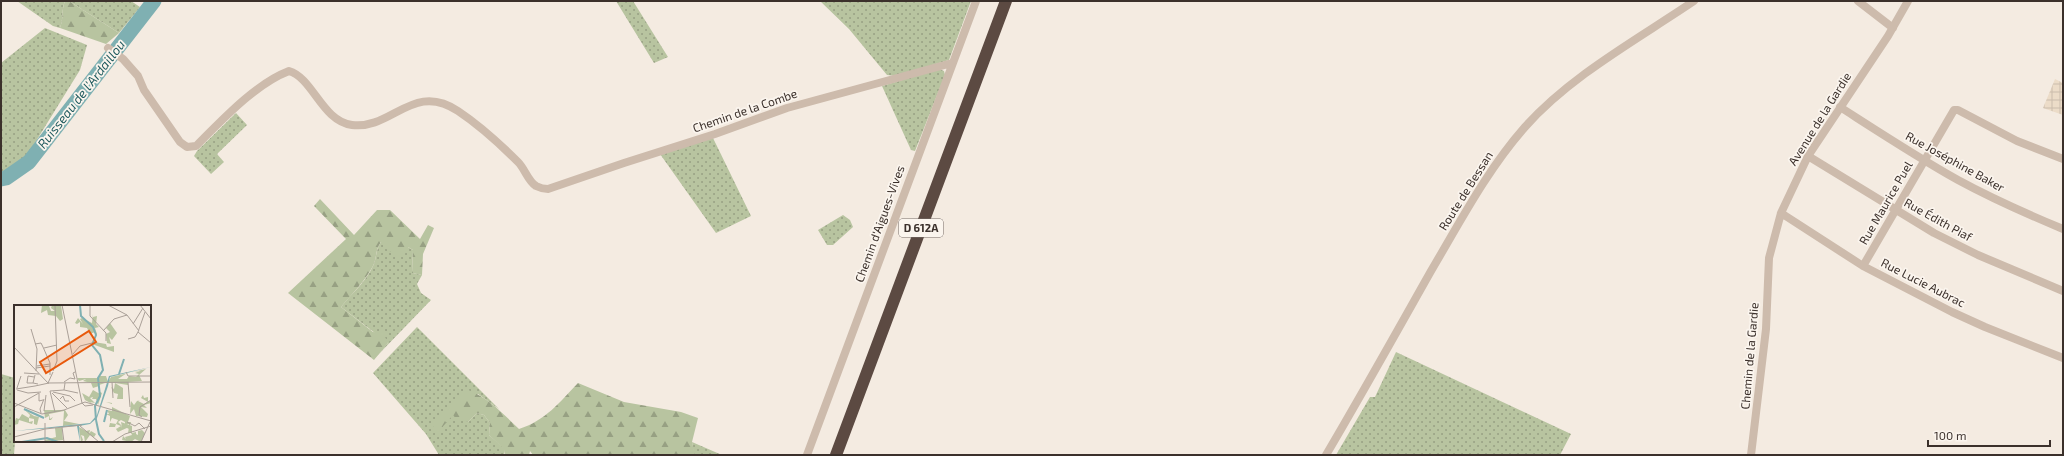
<svg xmlns="http://www.w3.org/2000/svg" width="2064" height="456" font-family="'Exo 2',sans-serif">
  <defs>
    <pattern id="grass-dots" width="8" height="8" patternUnits="userSpaceOnUse"><rect width="8" height="8" fill="#b8c4a0"/><path d="M2 2h.1M6 6h.1" fill="none" stroke="#97a083" stroke-width="1.8" stroke-linecap="round"/></pattern>
    <pattern id="forest-firs" width="22" height="20" patternUnits="userSpaceOnUse"><rect width="22" height="20" fill="#b8c4a0"/><path d="M5 1l3.5 6h-7zM16 11l3.5 6h-7z" fill="#97a083"/></pattern>
    <pattern id="plaza-grid" width="8" height="8" patternUnits="userSpaceOnUse"><rect width="8" height="8" fill="#ecdcc8"/><path d="M0 4h8M4 0v8" fill="none" stroke="#cbbdac"/></pattern>
  </defs>
  <rect width="100%" height="100%" fill="#f4ebe1"/>
  <!-- grass -->
  <path fill="url(#grass-dots)" d="M17,1H65C61,11 64,17 60,28L53,26Z
    M69,1H131L140,7L119,33Z
    M616,1H633L668,57L654,63Z
    M820,1H971L949,60L896,76L887,75L849,29Z
    M45,28L87,45L80,70L25,159L1,174V63Z
    M939,69L944,71L945,75L915,151L911,150L882,86Z
    M236,113L247,125L217,154L224,162L211,174L194,156L197,151Z
    M713,138L751,216L716,233L660,154Z
    M843,215L850,220L853,227L833,245H827L818,230Z
    M381,242L408,247L413,250L412,273L422,275L417,284L421,293L431,300L375,358L388,343L341,307C351,294 366,282 373,266C377,258 375,251 381,242Z
    M417,327L499,409L478,394L454,415L468,422L477,413L484,415L490,423L489,435L505,449L504,455H439L426,434L373,373Z
    M1396,352L1571,434L1560,455H1336L1370,397H1375Z
    M1,374L15,378V441L14,455H1Z
    M692,442L722,455H694Z"/>
  <!-- forest -->
  <path fill="url(#forest-firs)" d="M65,1H69L119,33L106,44L60,28C64,17 61,11 65,1Z
    M320,199L354,235L377,210H390L420,239L428,225L434,228L423,254L422,275L412,273L413,250L408,247L400,258L385,248L381,242C375,250 377,258 373,266C365,281 352,294 341,307L373,332L383,333L388,343L374,360L288,293L346,239L314,206Z
    M578,383L624,402L681,412L698,418L692,442L695,455H533L530,451L529,455H505L504,449L489,435L490,423L484,415L477,413L468,422L457,420L453,415L438,432L431,424L468,390C489,398 503,414 519,429C545,421 560,402 578,383Z"/>
  <!-- plaza -->
  <path fill="url(#plaza-grid)" d="M2055,79L2063,83V115L2043,108Z"/>
  <g fill="none" stroke-linecap="round" stroke-linejoin="round">
    <!-- river -->
    <path stroke="#7fb0b2" stroke-width="15" d="M1,179L6,178L29,162L154,1"/>
    <!-- minor -->
    <path stroke="#cdbbac" stroke-width="8" d="M1858,1L1893,28
      M108,48L123,59L138,76L144,90L180,142L187,147L196,146C222,120 255,84 289,71C313,78 322,121 352,125C392,130 413,81 458,111C479,125 500,144 518,162C525,169 528,181 536,186C540,188 544,189 548,189L624,163L715,134L787,108L952,63
      M1840,107C1879,132 1917,157 1958,180C1991,198 2027,214 2063,229
      M1808,156L1934,233L1978,255L2063,291
      M1781,213L1863,266L1952,312L1985,327L2063,358
      M1863,266L1954,110H1958L2017,141L2063,159
      M807,455L976,1
      M1326,455C1362,394 1396,333 1431,271C1460,222 1487,170 1525,127C1570,76 1638,39 1694,1
      M1751,455L1766,329L1769,258L1781,213L1808,156L1888,36L1908,1"/>
    <!-- highway -->
    <path stroke="#5c4a42" stroke-width="12" d="M836,455L1006,1"/>
  </g>
  <g text-anchor="middle" stroke-width="3.5" stroke-linejoin="round" paint-order="stroke">
    <!-- shield labels -->
    <rect fill="#fbf5ee" stroke="#756b66" stroke-width="1" x="899" y="219" width="44" height="18" rx="3"/>
    <g font-size="11" font-weight="bold" fill="#3b302b">
      <text x="921" y="232">D 612A</text>
    </g>
    <!-- street labels -->
    <g font-size="12" fill="#3b302b" stroke="#fbf5ee">
      <text transform="translate(745 111) rotate(-19)" y="4">Chemin de la Combe</text>
      <text transform="translate(1820 119) rotate(-58)" y="4">Avenue de la Gardie</text>
      <text transform="translate(1955 162) rotate(29)" y="4">Rue Joséphine Baker</text>
      <text transform="translate(1466 191) rotate(-58)" y="4">Route de Bessan</text>
      <text transform="translate(1886 203) rotate(-60)" y="4">Rue Maurice Puel</text>
      <text transform="translate(1938 220) rotate(29)" y="4">Rue Édith Piaf</text>
      <text transform="translate(880 224) rotate(-70)" y="4">Chemin d'Aigues-Vives</text>
      <text transform="translate(1923 283) rotate(27)" y="4">Rue Lucie Aubrac</text>
      <text transform="translate(1750 356) rotate(-85)" y="4">Chemin de la Gardie</text>
    </g>
    <!-- water labels -->
    <g font-size="13" font-style="italic" fill="#1f5a5e" stroke="#fbf5ee">
      <text transform="translate(81 94) rotate(-52)" y="5">Ruisseau de l'Ardaillou</text>
    </g>
  </g>
  <!-- overview -->
  <g transform="translate(14 305)">
    <rect width="137" height="137" fill="#f4ebe1"/>
    <path d="M28,0L35,1L37,6H41L37,3L38,0H47L49,14L46,16L42,11L34,10L33,5L27,8ZM79,9V12L83,11L82,19L85,22L81,23L83,29L80,37L92,39L93,42L100,41V47L78,39L82,30L80,23L81,27L76,29L73,23L66,22V17L63,19L61,18L64,13L69,19L66,14L68,13L78,18ZM96,18L103,28L98,35L95,32L97,39L93,38L92,29L96,27L92,23ZM101,78L109,83V94H103L104,89L100,88L97,82L100,84ZM11,105L20,111L25,112L23,120L20,119V114L15,113V117L19,116L18,119L5,115L4,119L0,120L2,113L5,114L8,109L15,113L16,110ZM30,105H51L54,110L50,116L65,119L49,121L50,106L35,109L36,114L39,112L37,115H35V111L31,113ZM107,117L118,121V128L122,127V129L124,130V126L128,125L131,128L127,137L121,134L117,137L108,135L109,131L112,134L111,132L118,130L117,128H114L115,122L104,127L102,124L108,122ZM65,122L72,126L76,125L75,129L77,126L82,129L80,132L76,130L71,137L70,131L67,130L69,135L67,137Z" fill="#b8c4a0"/>
    <path d="M132,64L125,70L128,76L114,77V80L94,77L97,72ZM126,66L121,68L125,69L122,72L115,71L113,74H104L113,68ZM85,71H92L94,77L85,80L86,87L88,88L84,100L82,94H78L79,92L76,93L81,98L76,97L80,100L71,95L68,88L75,92L79,85L86,89L85,81L79,83L77,78L69,76L72,74L65,76L63,73H84ZM92,97L98,98V102L116,111L114,117H117L115,124L111,122H115V119L111,120V117L107,115L104,117L108,121L107,123L102,124L107,121L102,119L101,122H95L96,118L102,119L104,115L98,113L96,117V111L92,109H95L93,105L98,106V99Z" fill="#b8c4a0" fill-rule="evenodd"/>
    <path d="M129,90L130,93L134,92V97L137,95V98L130,100L133,103L127,102L134,109L133,112L122,111L120,104L116,109L117,96L120,100L123,96L126,95L124,96L130,99L134,97L127,93Z" fill="#b8c4a0"/>
    <path d="M41,123H48L49,135L31,137V135L42,132Z" fill="#b8c4a0"/>
    <path d="M137,62L96,72L94,81L83,113L76,119L65,121L66,137L63,121L0,126L76,118L83,110L95,71Z" fill="#7fb0b2"/>
    <path fill="none" stroke="#7fb0b2" stroke-width="2" d="M66,0L67,11L79,22L82,30L78,40L86,50L89,65L84,73L86,91L81,101L82,115M105,69L110,54M10,104L30,113M82,115L85,129L90,136M90,117L93,105M8,137L33,133L44,137"/>
    <path fill="none" stroke="#aaa098" stroke-width="1" d="M48,0L68,98L71,101L79,100M76,0V11L92,28V36M126,0L137,14M131,7L124,27L137,38M113,10L125,26M119,19L129,3M17,24L23,44L22,66M89,26L100,14L113,10L94,0M114,34L121,32L124,27M21,39L27,38L29,42L36,58V70M0,42L34,78M30,43L43,40M59,49L66,41L78,38M23,61L36,59M22,63L36,61M39,66L43,56L41,0M112,67L114,71H137M10,68L25,69M21,70L19,78L24,79M50,77L56,73L61,74L59,68L61,67M98,77L99,93M114,77L116,102M19,78H13L14,71L20,72M34,78L39,67M34,78L137,77M21,81L35,78M3,83L7,71M2,84L21,81M3,85L14,88L27,87M50,85L64,88M36,86L41,107M36,86L50,85L51,78M39,87L56,91L61,96M25,88V96L29,95M38,88L53,103M46,94L49,91L51,96H55M0,98L28,109L50,105L71,97L137,116M0,102L25,88M30,106L32,90M27,108L26,104L30,94M128,112L125,110L126,102L137,95M113,117L121,121L125,118L131,124M66,121L85,137M48,122L50,137M0,132L31,124L68,120M31,137V118M98,137L111,129L137,121M127,137L136,117"/>
    <path fill="#e8590c" fill-opacity="0.15" stroke="#e8590c" stroke-width="2" d="M75,26L82,37L32,68L26,57Z"/>
    <rect width="137" height="137" fill="none" stroke="#3b302b" stroke-width="2"/>
  </g>
  <!-- border -->
  <rect width="2064" height="456" fill="none" stroke="#3b302b" stroke-width="4"/>
  <!-- scale -->
  <path d="M1928 440v6h122v-6" fill="none" stroke="#3b302b" stroke-width="2"/>
  <text x="1934" y="440" font-size="12" fill="#3b302b" stroke="#fbf5ee" stroke-width="3" paint-order="stroke">100 m</text>
</svg>
